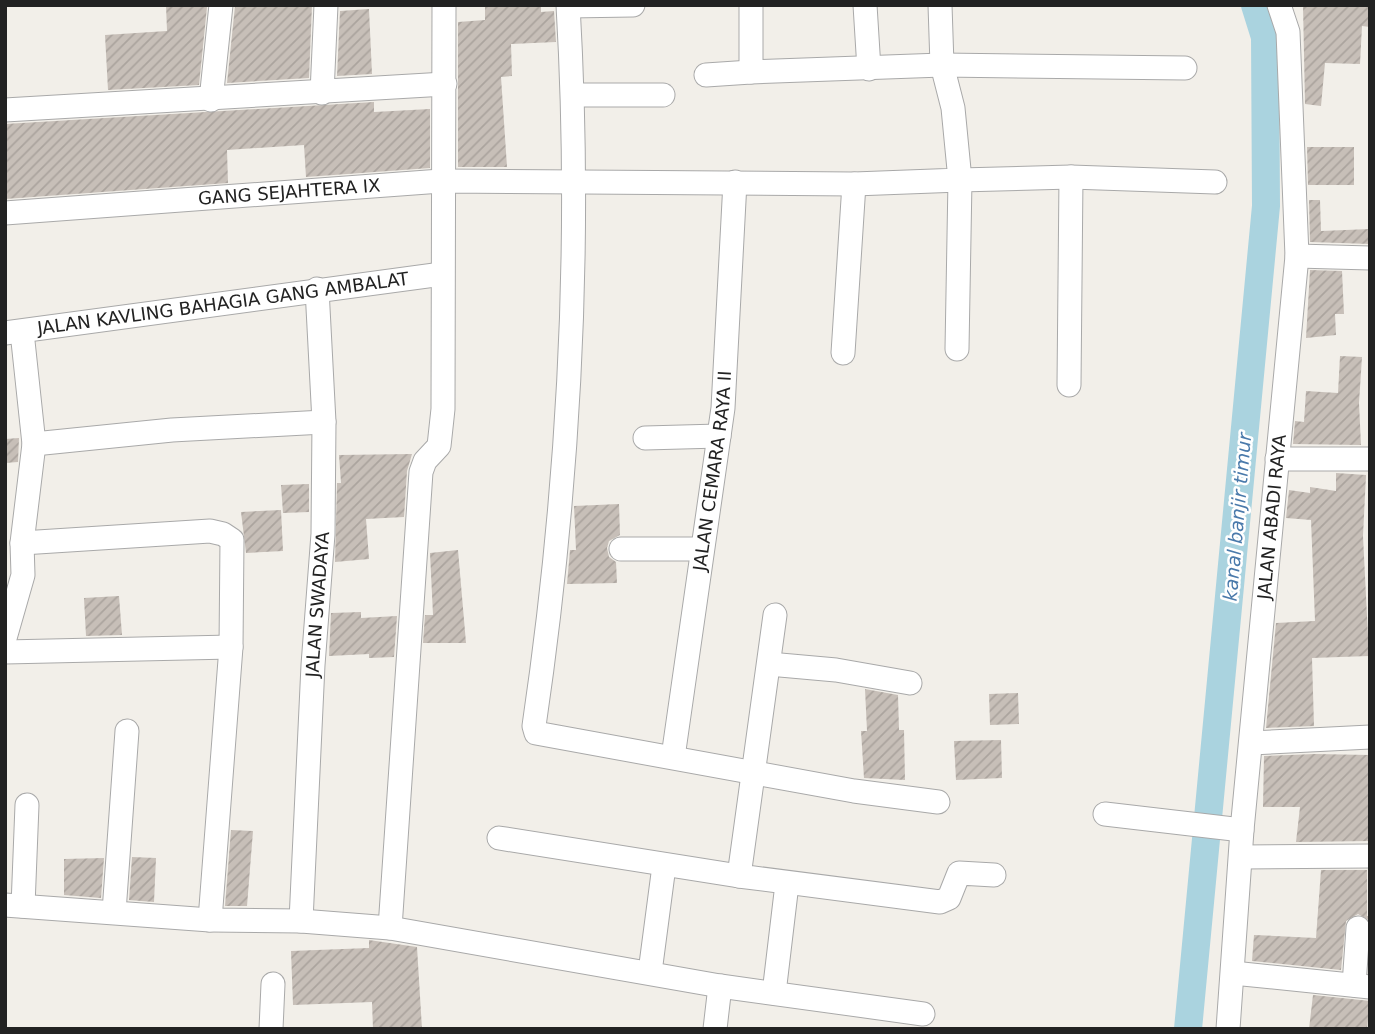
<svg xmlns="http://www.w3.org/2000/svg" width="1375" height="1034" font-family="'DejaVu Sans',sans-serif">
  <defs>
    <pattern id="building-hatch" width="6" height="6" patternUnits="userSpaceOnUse" patternTransform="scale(1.75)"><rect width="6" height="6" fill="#c7bfb8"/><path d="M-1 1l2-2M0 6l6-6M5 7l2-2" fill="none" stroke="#aba49e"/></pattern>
  </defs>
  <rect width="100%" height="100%" fill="#f2efe9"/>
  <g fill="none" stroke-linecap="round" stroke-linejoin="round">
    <!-- canal -->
    <path stroke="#aad3df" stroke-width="28" d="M1188,1029L1266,206L1265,37L1255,5"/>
  </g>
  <!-- building -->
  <path fill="url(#building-hatch)" d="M166,5L207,7L199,85L108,90L105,35L167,31Z
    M245,5H312L309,78L227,83L235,6Z
    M485,5H541V12L554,11L556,42L511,44L512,76L501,77L507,167H458V22L485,20Z
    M1303,5H1370V27L1362,26L1360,64L1325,63L1321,106L1305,104Z
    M369,9L372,74L337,76L340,11Z
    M374,102V112L430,109V168L306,177L304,145L227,150L228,183L5,199V124Z
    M1307,147H1354V185H1308Z
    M1309,200H1320L1321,231L1370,229V244L1310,242Z
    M1310,270L1342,271L1344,314H1335L1336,335L1306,338Z
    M1340,356L1362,357L1359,403L1361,445L1293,444L1295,421L1304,422L1306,391L1338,393Z
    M19,438L18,462L5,463V439Z
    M412,454L407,471L404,517L366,519L369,559L335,562L337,483H341L339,455Z
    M1336,473L1366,475L1363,536L1369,656L1312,658L1314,726L1266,728L1276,623L1315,621L1311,520L1286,518L1289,490L1310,493V487L1336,491Z
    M309,484V512L283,513L281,485Z
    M619,504L620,535L609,541L607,548L609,557L616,562L617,583L567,584L570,550H576L574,506Z
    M281,510L283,551L246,553L241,512Z
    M458,550L466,643H423L425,615H433L430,553Z
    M119,596L122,635L86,636L84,598Z
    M361,612V618L397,616L394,657L369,658V654L329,656L331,613Z
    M865,689L898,695L899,730H904L905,780L864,778L861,731H867Z
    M1018,693L1019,724L990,725L989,694Z
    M1001,740L1002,778L956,780L954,741Z
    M1315,754L1370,755V841L1296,842L1300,807H1263L1264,756Z
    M231,830L253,831L247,906H225Z
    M132,857L156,858L154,902L129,900Z
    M104,858L101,898L64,895V859Z
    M1321,870H1367V916H1370V921L1358,914L1346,921L1341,970L1252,961L1254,935L1316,938Z
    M369,940L417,947L422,1029H373L372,1002L293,1005L291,951L369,948Z
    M1313,995L1370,1001L1367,1029H1309Z"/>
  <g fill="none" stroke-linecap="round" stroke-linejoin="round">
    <!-- minor casing -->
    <g stroke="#a9a9a9" stroke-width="25">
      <g id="minor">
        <path d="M568,5C582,245 569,488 534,726L536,733L854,791L938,802"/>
        <path d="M751,5V72L942,65L1185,68"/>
        <path d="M865,5L869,69"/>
        <path d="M569,6L633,5"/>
        <path d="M706,75L751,72"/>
        <path d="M322,93L326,5"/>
        <path d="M573,95H663"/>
        <path d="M211,100L221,5"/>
        <path d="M5,110L445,84"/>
        <path id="s1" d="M5,213L441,181L854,184L960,180L953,108L942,65L940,5"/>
        <path d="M1297,256L1370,258"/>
        <path id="s2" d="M5,333L442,274"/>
        <path d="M957,349L960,180L1071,177L1215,182"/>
        <path d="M843,353L854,184"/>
        <path d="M1069,385L1071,177"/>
        <path d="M645,438L719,436"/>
        <path d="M34,444L172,430L324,422"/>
        <path d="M1277,459H1370"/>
        <path d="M22,543L210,531L223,534L232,540L231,647L210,920"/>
        <path d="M621,549H702"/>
        <path d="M775,615L739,876L940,902L949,898L959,873L994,875"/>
        <path d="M5,638L23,575L22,543L34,444L22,332"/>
        <path d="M5,652L231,647"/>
        <path d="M769,664L836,670L910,683"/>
        <path d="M1251,743L1370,737"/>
        <path id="s3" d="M673,757L723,408L735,182"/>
        <path d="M1105,814L1242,830"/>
        <path d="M499,838L739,876"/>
        <path d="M1242,857L1370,856"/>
        <path d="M5,905L210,920L301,921L390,928L720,986L923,1014"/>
        <path d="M23,906L27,805"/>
        <path d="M114,912L127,731"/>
        <path id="s4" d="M301,921L313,665L323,534L324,422L317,289"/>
        <path d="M390,928L421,472L425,461L439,446L443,409L444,5"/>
        <path d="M650,972L664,866"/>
        <path d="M1233,973L1370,987"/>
        <path d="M1354,985L1358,928"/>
        <path d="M774,993L787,884"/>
        <path d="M271,1029L273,984"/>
        <path d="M715,1029L720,986"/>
        <path id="s5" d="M1228,1029L1242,830L1297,256L1288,32L1279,5"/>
      </g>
    </g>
    <!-- minor -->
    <use href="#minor" stroke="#fff" stroke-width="23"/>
  </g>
  <g text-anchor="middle" stroke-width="5" stroke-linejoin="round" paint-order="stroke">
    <!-- street labels -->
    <g font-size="18" fill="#222" stroke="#fff">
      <text dy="6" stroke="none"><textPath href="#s1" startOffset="285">GANG SEJAHTERA IX</textPath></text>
      <text dy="6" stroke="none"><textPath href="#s2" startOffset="220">JALAN KAVLING BAHAGIA GANG AMBALAT</textPath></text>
      <text dy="6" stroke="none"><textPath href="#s3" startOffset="289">JALAN CEMARA RAYA II</textPath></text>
      <text dy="6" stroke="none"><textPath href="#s5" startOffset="514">JALAN ABADI RAYA</textPath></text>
      <text dy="6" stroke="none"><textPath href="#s4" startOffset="317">JALAN SWADAYA</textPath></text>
    </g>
    <!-- water labels -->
    <g font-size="19" font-style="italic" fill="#4a7aab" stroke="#fff">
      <text transform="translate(1237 517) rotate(-85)" y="7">kanal banjir timur</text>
    </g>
  </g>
  <!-- border -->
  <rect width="1375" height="1034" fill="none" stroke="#222222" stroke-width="14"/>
</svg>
